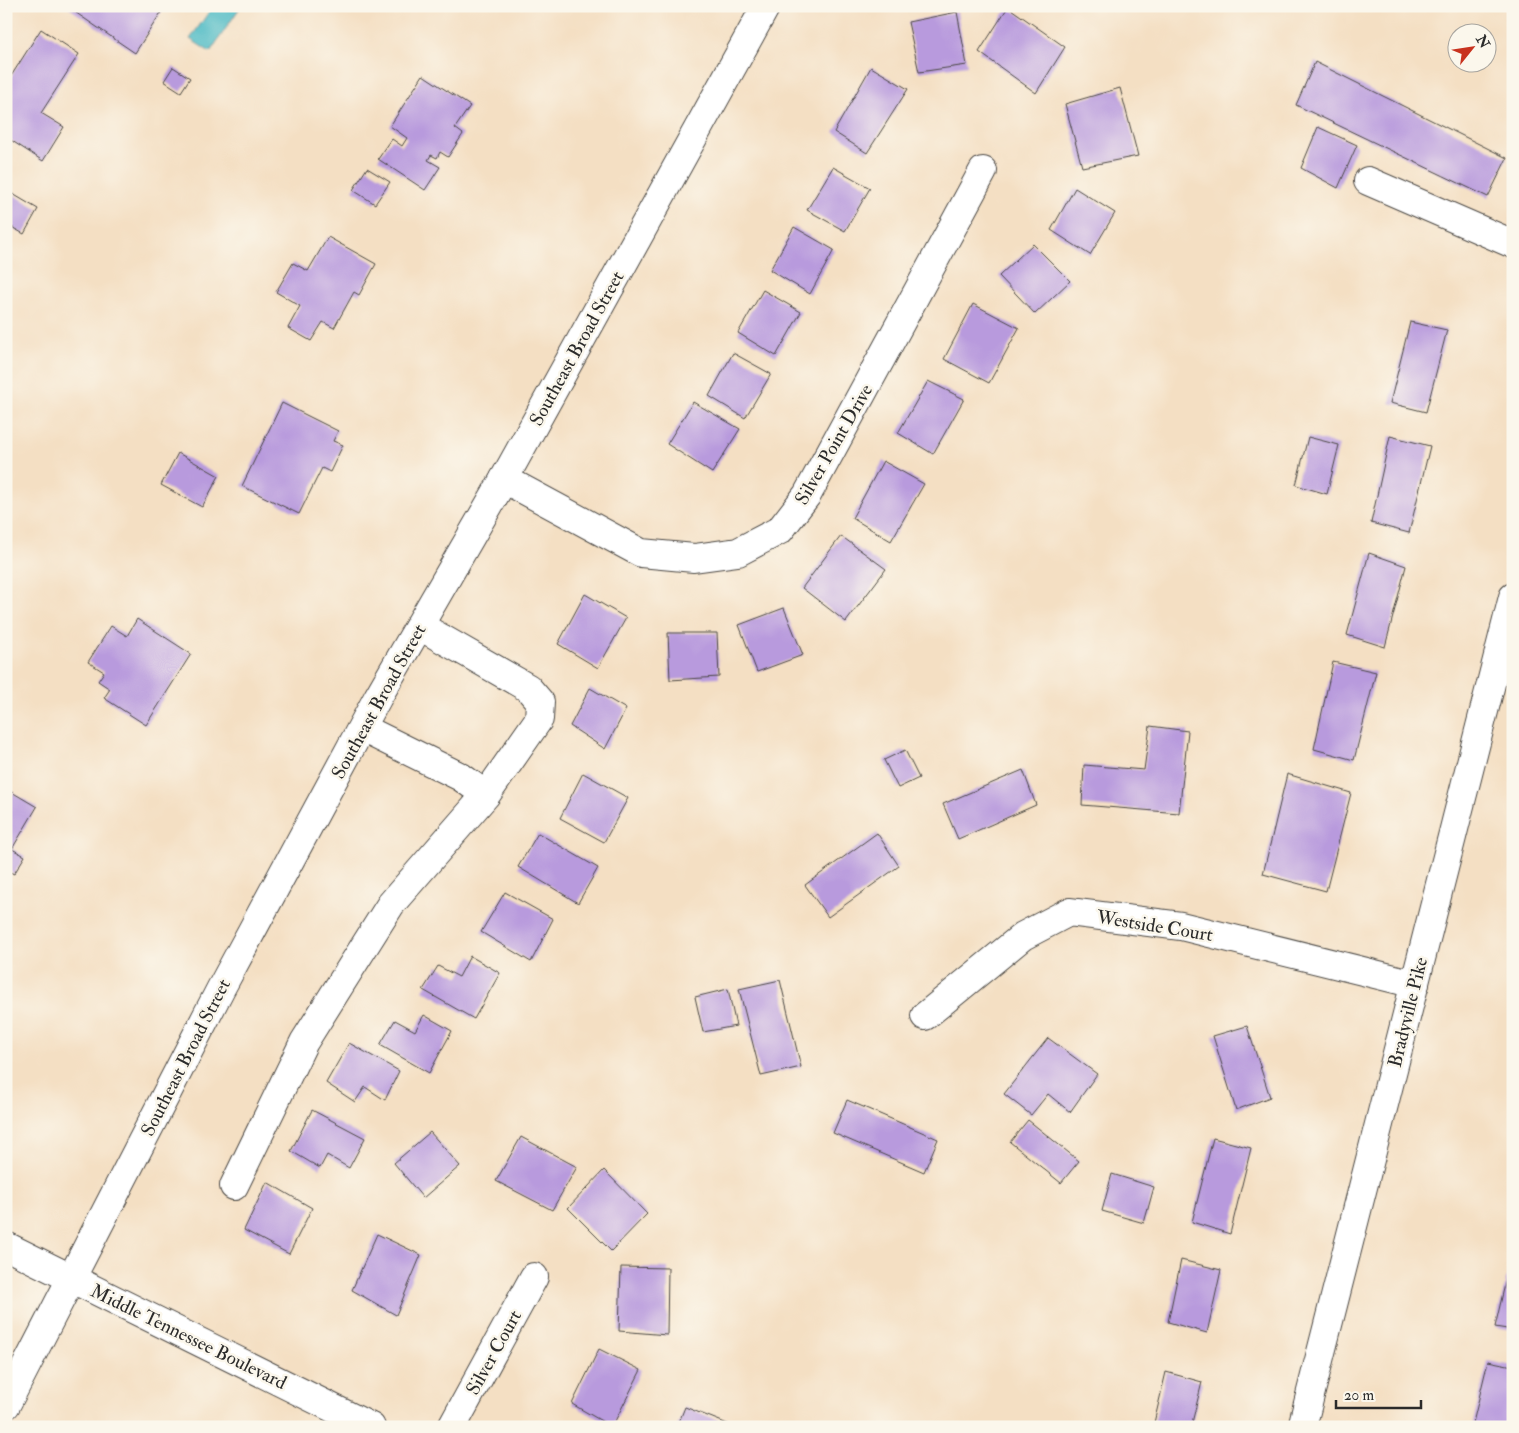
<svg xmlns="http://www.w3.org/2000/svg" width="1519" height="1433" font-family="'IM FELL Double Pica',serif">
  <rect width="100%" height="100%" fill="#fbf7ec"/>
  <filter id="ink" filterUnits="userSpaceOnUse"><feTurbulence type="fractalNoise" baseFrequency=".02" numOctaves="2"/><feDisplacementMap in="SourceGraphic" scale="10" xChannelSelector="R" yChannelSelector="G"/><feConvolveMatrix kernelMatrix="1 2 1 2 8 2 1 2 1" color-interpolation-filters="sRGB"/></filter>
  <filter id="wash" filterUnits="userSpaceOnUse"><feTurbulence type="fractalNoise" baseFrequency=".0096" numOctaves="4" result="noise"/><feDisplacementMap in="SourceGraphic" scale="20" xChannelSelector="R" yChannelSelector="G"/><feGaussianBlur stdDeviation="1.12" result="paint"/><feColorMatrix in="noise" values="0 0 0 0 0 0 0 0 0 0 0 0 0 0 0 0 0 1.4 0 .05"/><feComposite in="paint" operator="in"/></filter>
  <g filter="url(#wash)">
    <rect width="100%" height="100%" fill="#f4dfc3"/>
    <!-- water -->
    <path fill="#4cbac4" stroke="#3c7278" d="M213,6H235L239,9L210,52L190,39Z"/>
    <g id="blocks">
      <!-- building -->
      <path fill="#b89add" d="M66,6H155L162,11L135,53Z
        M1008,7L1065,47L1036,93L979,52Z
        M957,12L967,65L919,72L908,22Z
        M41,29L79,54L41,113L64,127L43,161L6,137V84Z
        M1315,62L1507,158L1488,197L1296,105Z
        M173,67L190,78L181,92L164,81Z
        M871,67L908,89L867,153L834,132Z
        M423,75L470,106L455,128L463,134L448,157L440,152L437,158L431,155L428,160L440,167L425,190L378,159L392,139L402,146L407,138L390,126Z
        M1120,88L1138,156L1082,167L1065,104Z
        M1318,127L1357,145L1338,188L1301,168Z
        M833,167L870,188L845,231L807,210Z
        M367,168L390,182L375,204L353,190Z
        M1075,188L1115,213L1090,255L1051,230Z
        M6,190L38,209L24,234L6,224Z
        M794,227L834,250L810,294L770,270Z
        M328,237L376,264L359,295L354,292L334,328L323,322L311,341L288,328L300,306L276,292L293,263L308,271Z
        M1033,244L1070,281L1035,314L999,276Z
        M763,290L801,312L776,356L738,333Z
        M973,304L1019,328L989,383L944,359Z
        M1410,322L1447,330L1426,412L1390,403Z
        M733,353L771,374L745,418L709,396Z
        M928,381L964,399L933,454L898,433Z
        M693,402L740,429L712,473L667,444Z
        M282,403L338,431L333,441L343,445L330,472L322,468L299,514L242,486Z
        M1390,436L1430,446L1409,533L1371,523Z
        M1308,437L1339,445L1327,494L1296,485Z
        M178,453L219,476L202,507L161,485Z
        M883,461L924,484L891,541L852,518Z
        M841,536L886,569L846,622L802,588Z
        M1369,553L1406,566L1385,647L1347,635Z
        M585,594L626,618L598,668L558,644Z
        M784,608L803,655L757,672L739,625Z
        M137,619L191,654L146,725L104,698L110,689L98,681L104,672L88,662L111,626L127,636Z
        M668,633H717L719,677L670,680Z
        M1333,662L1376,672L1354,760L1314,749Z
        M590,688L626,709L605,749L570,726Z
        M1150,726L1188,731L1179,813L1082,805L1084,765L1144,770Z
        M905,750L919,778L898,788L884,760Z
        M1023,770L1036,805L958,839L943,804Z
        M583,773L628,798L604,842L560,818Z
        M1287,774L1351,793L1326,891L1263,874Z
        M10,791L37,807L12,849L25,856L14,874L6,870V798Z
        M538,833L598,868L578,903L518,867Z
        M877,833L899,866L828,917L805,885Z
        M505,892L553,919L531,962L481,932Z
        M470,956L500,973L474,1019L423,990L438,966L459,977Z
        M780,980L801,1067L761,1076L739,989Z
        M728,989L736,1026L703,1032L695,997Z
        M424,1015L452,1031L429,1073L380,1045L395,1020L415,1031Z
        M1247,1026L1270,1097L1236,1110L1213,1036Z
        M1048,1038L1097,1074L1070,1112L1048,1094L1031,1115L1004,1094Z
        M349,1043L399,1071L385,1100L365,1087L355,1102L326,1083Z
        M847,1100L938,1139L924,1172L833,1133Z
        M312,1110L365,1138L349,1168L327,1155L320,1168L291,1151Z
        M1028,1120L1079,1161L1061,1183L1010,1142Z
        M430,1132L460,1166L423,1198L394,1163Z
        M521,1137L577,1167L552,1210L496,1181Z
        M1213,1138L1251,1148L1230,1234L1192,1222Z
        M604,1170L647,1214L611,1251L568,1208Z
        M1112,1174L1154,1187L1144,1223L1102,1211Z
        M267,1182L312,1208L289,1254L244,1230Z
        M377,1234L421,1255L396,1315L352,1290Z
        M1512,1254H1513V1330L1495,1327Z
        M1181,1260L1221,1270L1207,1333L1168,1322Z
        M621,1267L668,1268L667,1335L619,1331Z
        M599,1349L641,1370L612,1427L572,1404Z
        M1488,1361L1513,1366V1427H1472Z
        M1166,1372L1202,1382L1191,1427H1153Z
        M685,1407L735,1427H677Z"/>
    </g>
  </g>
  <g filter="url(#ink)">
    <use href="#blocks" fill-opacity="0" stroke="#494642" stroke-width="1"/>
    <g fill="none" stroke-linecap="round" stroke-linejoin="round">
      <!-- minor casing -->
      <g stroke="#494642" stroke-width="30">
        <path id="minor" d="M1368,181L1513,244
          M504,479L641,553L694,558L738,552L780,530L807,495L983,171
          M362,728L461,777L486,795
          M925,1016L1023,936L1069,912L1181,926L1415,984
          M234,1186L304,1042L391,904L486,795L539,719L540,702L528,688L420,626
          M452,1427L534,1277"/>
      </g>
      <!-- major casing -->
      <g stroke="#494642" stroke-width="30">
        <path id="major" d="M6,1246L371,1427
          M6,1405L220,990L378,697L504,479L766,6
          M1302,1427L1513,597"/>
      </g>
      <!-- minor -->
      <use href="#minor" stroke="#fff" stroke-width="28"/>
      <!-- major -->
      <use href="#major" stroke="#fff" stroke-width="28"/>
    </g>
  </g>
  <g text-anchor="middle" stroke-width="5" stroke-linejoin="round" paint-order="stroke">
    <!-- street labels -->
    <g font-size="19" fill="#2b2b2b" stroke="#fbf7ec">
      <text transform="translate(576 348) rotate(-61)" y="7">Southeast Broad Street</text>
      <text transform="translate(833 444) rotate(-60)" y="7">Silver Point Drive</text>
      <text transform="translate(378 701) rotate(-61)" y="7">Southeast Broad Street</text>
      <text transform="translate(1155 925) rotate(9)" y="7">Westside Court</text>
      <text transform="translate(1407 1012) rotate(-76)" y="7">Bradyville Pike</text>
      <text transform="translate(185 1057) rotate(-63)" y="7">Southeast Broad Street</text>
      <text transform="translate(189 1336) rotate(26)" y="7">Middle Tennessee Boulevard</text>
      <text transform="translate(493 1352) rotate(-61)" y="7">Silver Court</text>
    </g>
  </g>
  <!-- margin -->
  <rect width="1519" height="1433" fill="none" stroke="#fbf7ec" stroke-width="25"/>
  <!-- north arrow -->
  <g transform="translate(1472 48) rotate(60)"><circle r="24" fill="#fbf7ec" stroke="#a8a59f"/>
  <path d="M0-4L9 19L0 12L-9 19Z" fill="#c8321e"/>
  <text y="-8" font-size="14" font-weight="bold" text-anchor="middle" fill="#2b2b2b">N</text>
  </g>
  <!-- scale -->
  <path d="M1336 1400v8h85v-8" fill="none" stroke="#2b2b2b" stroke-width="2.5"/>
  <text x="1344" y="1400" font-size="15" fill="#2b2b2b" stroke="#fbf7ec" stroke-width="4" paint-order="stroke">20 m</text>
</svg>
